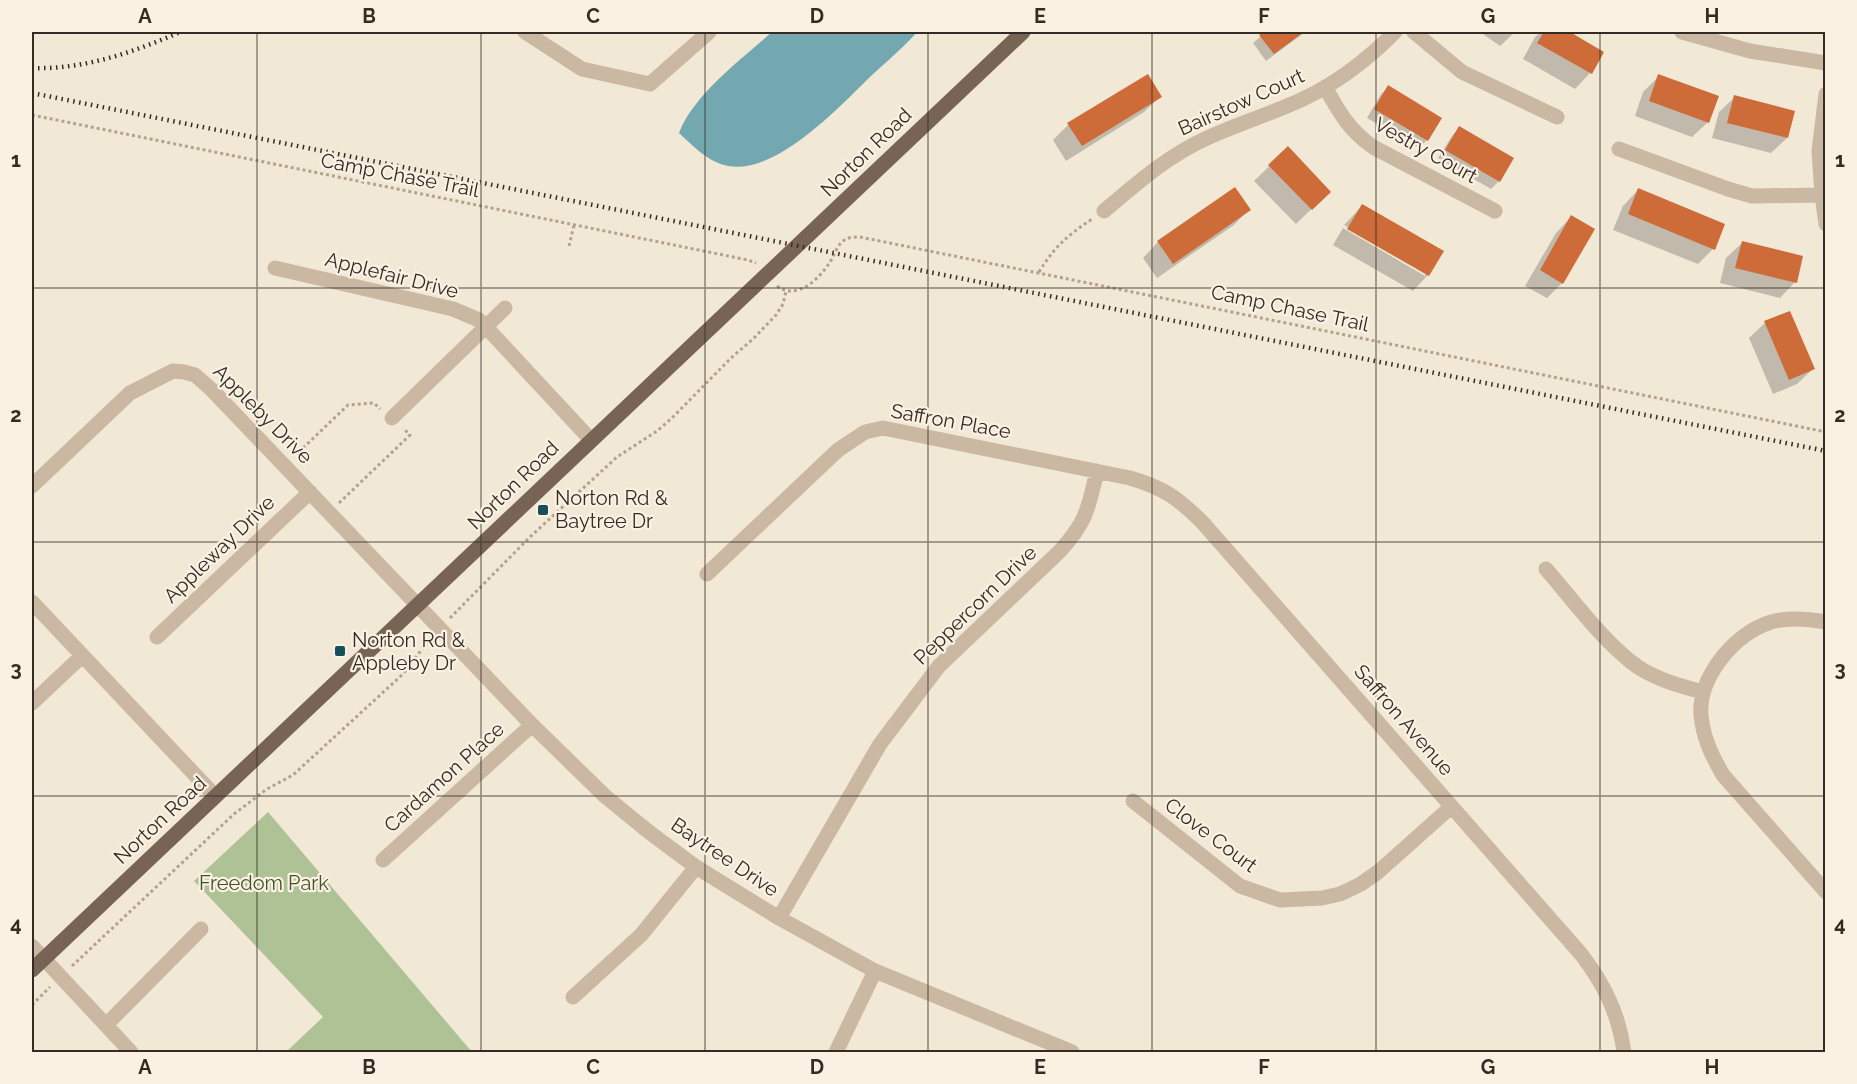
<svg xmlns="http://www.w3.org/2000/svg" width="1857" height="1084" font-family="Raleway,sans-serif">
  <rect width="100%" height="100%" fill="#f2e8d6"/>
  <!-- green -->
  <path fill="#afc296" d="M268,812L472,1052H286L323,1017L194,881Z"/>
  <!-- water -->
  <path fill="#74a8b1" d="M772,32H917C903,48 886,62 871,76C839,107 776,175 728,166C708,162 693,146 679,133C694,94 741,60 772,32Z"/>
  <!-- shadow -->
  <path fill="#0003" d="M1266,32H1305L1266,61L1253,43Z
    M1480,32H1515L1500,46Z
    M1541,32H1567L1602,52L1590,73L1575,89L1523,59L1535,37Z
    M1659,76L1708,122L1692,137L1635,116L1643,92Z
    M1389,87L1427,140L1419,148L1367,118L1381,94Z
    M1160,97L1144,112L1066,161L1053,140L1068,125Z
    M1735,97L1787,138L1771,153L1712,138L1719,112Z
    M1459,128L1512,159L1499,181L1491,189L1438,158L1452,136Z
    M1288,148L1329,192L1296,224L1254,181Z
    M1638,190L1713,249L1698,264L1613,230L1623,206Z
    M1362,206L1442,252L1428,275L1413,291L1333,245L1343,228L1425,276V272L1344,225Z
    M1249,209L1234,225L1157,278L1143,258L1158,242Z
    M1571,217L1562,283L1547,298L1525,286L1556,233Z
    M1742,243L1795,282L1780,298L1720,283L1726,258Z
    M1765,323L1813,369L1797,384L1773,394L1749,338Z"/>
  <!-- building -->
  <path fill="#cd6b39" d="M1264,32H1304L1274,54L1259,35Z
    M1544,32H1570L1604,52L1592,74L1537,43Z
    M1148,74L1162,97L1082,146L1067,123Z
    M1658,74L1719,96L1709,123L1649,101Z
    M1388,85L1442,118L1428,141L1374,109Z
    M1734,95L1795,111L1788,138L1727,123Z
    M1459,126L1514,158L1500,182L1445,150Z
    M1288,146L1331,192L1312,210L1268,165Z
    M1235,187L1251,210L1173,264L1157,241Z
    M1638,188L1725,224L1715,250L1628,214Z
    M1362,204L1444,251L1429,276L1347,229Z
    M1571,215L1595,229L1563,284L1540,270Z
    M1742,241L1803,256L1797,283L1735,268Z
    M1790,311L1815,369L1789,380L1764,321Z"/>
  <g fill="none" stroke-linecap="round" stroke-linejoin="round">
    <!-- path -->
    <path stroke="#b6a28c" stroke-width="3" stroke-dasharray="3 3" stroke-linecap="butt" d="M32,115L748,260L756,263
      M569,246L574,225
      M1039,272C1055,246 1067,236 1092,219
      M777,286C797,301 819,279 830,262C835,254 837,244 846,239C850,237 855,237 860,237L1826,432
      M303,448L348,405L374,403L380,409
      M339,503L410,435L403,428
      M450,618L530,537L617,457L657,431L672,418L731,358L753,339L776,315L783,304L786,291
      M72,966L234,814L267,789L293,775L403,674L429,640
      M32,1005L50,987"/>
    <!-- minor -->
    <path stroke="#cab8a2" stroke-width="15" d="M525,32L582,69L650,84L709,32
      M1414,32L1462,72L1557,117
      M1682,32L1750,51L1826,63
      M1325,87C1339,112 1349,130 1373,147L1495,211
      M1826,94L1819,151L1822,195L1826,224
      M1619,149L1728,189L1752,196L1822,195
      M1104,211C1136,184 1166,157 1205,139C1237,124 1271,114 1303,99C1337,83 1369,58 1395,32
      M275,268L453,309L479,320L486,327L591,440
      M392,418L505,308
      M32,486L130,393L173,371L184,372L195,375L212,390L532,725L606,797L649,832L696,867L779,918L875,971L1072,1052
      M1546,569C1574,601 1604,643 1638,667C1658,680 1680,686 1703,692
      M707,574L838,450L865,432L883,428L1130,478C1164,488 1178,498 1203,523L1581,954C1604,984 1619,1014 1624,1052
      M32,602L215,796
      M1826,622C1809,619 1788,617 1771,622C1735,633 1698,677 1701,715C1703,738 1712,756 1723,775L1826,892
      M157,637L310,492
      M32,703L82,656
      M1133,801L1240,886L1280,900L1322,898L1340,894L1361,884L1378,872L1451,807
      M383,860L532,725
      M779,918L880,744L939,666L1060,551C1087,521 1088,509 1097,471
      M32,946L131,1052
      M573,997L641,935L696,867
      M106,1025L201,929
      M836,1052L875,971"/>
    <!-- major -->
    <path stroke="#786455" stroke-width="15" d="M32,970L1023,32"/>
    <!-- rail -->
    <path stroke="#352b25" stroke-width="4.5" stroke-dasharray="1.5 4.5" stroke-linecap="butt" d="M32,68C83,70 134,52 180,32
      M32,93L1826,451"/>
  </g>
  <!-- grid -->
  <path fill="none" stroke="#352b25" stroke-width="1.5" stroke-opacity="0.55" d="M257,32V1052M481,32V1052M705,32V1052M928,32V1052M1152,32V1052M1376,32V1052M1600,32V1052M32,288H1826M32,542H1826M32,796H1826"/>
  <!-- markers -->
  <g fill="#184e58" stroke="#faf1e3" stroke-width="2">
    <rect x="537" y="504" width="12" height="12" rx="3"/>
    <rect x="334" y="645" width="12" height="12" rx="3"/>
  </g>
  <g text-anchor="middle" stroke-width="4.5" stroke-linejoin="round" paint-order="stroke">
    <!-- street labels -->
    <g font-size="20" fill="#352b25" stroke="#faf1e3">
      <text transform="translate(1241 102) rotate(-24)" y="7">Bairstow Court</text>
      <text transform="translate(1426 150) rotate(29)" y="7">Vestry Court</text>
      <text transform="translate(866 152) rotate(-44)" y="7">Norton Road</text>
      <text transform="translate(400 175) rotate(11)" y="7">Camp Chase Trail</text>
      <text transform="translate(392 275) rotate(14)" y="7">Applefair Drive</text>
      <text transform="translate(1290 308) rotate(12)" y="7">Camp Chase Trail</text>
      <text transform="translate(263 414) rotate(45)" y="7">Appleby Drive</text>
      <text transform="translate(951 421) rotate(10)" y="7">Saffron Place</text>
      <text transform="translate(513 485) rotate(-44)" y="7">Norton Road</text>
      <text transform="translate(219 549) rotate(-44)" y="7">Appleway Drive</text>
      <text transform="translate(975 605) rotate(-44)" y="7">Peppercorn Drive</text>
      <text transform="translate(1404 720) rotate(49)" y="7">Saffron Avenue</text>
      <text transform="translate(444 777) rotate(-42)" y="7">Cardamon Place</text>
      <text transform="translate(160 820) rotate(-43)" y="7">Norton Road</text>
      <text transform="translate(1211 835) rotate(37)" y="7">Clove Court</text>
      <text transform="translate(725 857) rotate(34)" y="7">Baytree Drive</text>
    </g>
    <!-- poi labels -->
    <g font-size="20" fill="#352b25" stroke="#faf1e3" text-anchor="start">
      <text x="555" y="505">Norton Rd &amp;<tspan x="555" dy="23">Baytree Dr</tspan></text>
      <text x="352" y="647">Norton Rd &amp;<tspan x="352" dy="23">Appleby Dr</tspan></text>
    </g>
    <!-- park labels -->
    <g font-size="20" fill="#405427" stroke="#faf1e3">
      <text x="264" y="890">Freedom Park</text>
    </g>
  </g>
  <!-- border -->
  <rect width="1857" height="1084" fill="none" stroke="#faf1e3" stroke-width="66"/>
  <rect x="33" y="33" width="1791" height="1018" fill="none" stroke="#352b25" stroke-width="2"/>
  <g font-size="20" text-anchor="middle" font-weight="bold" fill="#352b25">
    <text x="145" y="23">A</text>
    <text x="369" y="23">B</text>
    <text x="593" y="23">C</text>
    <text x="817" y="23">D</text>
    <text x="1040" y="23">E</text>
    <text x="1264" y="23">F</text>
    <text x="1488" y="23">G</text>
    <text x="1712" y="23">H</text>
    <text x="16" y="167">1</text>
    <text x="1840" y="167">1</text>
    <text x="16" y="422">2</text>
    <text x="1840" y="422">2</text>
    <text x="16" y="676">3</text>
    <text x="1840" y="676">3</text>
    <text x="16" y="931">4</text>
    <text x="1840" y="931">4</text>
    <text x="145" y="1074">A</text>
    <text x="369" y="1074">B</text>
    <text x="593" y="1074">C</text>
    <text x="817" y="1074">D</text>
    <text x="1040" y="1074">E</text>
    <text x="1264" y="1074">F</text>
    <text x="1488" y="1074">G</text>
    <text x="1712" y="1074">H</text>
  </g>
</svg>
